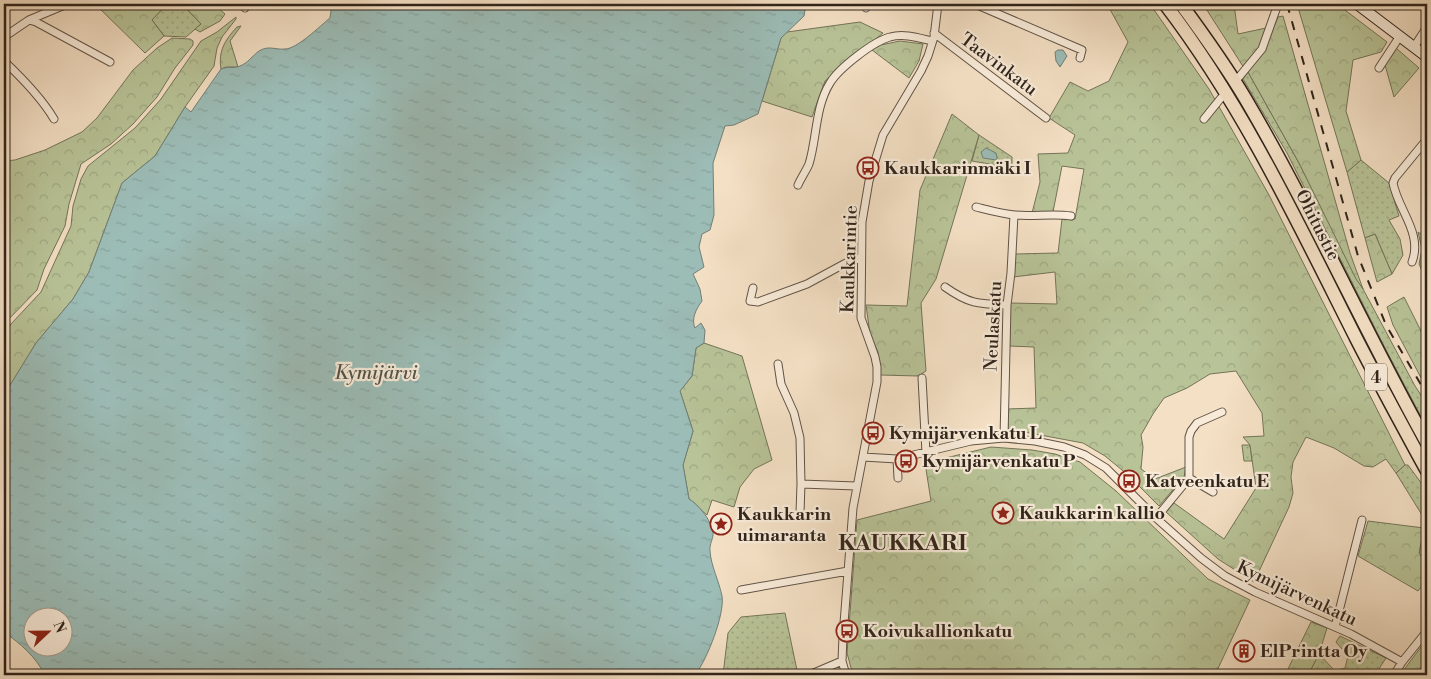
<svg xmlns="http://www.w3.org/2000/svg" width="1431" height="679" font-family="'Libre Bodoni',serif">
  <defs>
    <pattern id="grass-dots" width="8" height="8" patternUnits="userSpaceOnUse" patternTransform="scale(1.25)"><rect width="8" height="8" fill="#b8c397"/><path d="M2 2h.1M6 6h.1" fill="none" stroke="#9ea782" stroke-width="1.8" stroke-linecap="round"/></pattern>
    <pattern id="forest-crowns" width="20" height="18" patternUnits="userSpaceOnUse" patternTransform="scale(1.25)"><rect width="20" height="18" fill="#b8c397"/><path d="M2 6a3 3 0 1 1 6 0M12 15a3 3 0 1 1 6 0" fill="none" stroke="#9ea782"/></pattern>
    <pattern id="water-ripples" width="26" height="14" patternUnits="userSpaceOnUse" patternTransform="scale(1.25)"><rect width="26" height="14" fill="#9cbdb7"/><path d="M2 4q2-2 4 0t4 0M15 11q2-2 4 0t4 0" fill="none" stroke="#87a29d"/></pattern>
  </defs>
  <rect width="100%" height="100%" fill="#f4e0c5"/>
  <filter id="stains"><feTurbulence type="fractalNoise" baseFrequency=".004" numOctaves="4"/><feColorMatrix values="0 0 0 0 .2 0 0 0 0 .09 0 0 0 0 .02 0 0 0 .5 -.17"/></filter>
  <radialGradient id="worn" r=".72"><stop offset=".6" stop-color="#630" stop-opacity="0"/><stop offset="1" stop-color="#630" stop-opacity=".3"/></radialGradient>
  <!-- grass -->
  <path fill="url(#grass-dots)" stroke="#747459" d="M167,4H182L201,24L186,37L164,36L152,20Z
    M1248,72L1299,163L1363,289L1415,386L1427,404V428L1386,350L1287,153L1243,79Z
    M979,135L1012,157V168L972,161Z
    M1361,160L1389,183L1399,216L1389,220L1400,239L1403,255L1392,274L1375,234L1365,238L1347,172Z
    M1242,445H1250L1252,461H1244Z
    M1405,465H1408L1427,491V523L1396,473Z
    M1424,528H1427V562L1419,553Z
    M785,613L798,675H723L728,633L741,617Z
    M1340,636L1386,658L1375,675H1308L1319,654L1335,671L1345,668L1348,656L1336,642Z"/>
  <!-- forest -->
  <path fill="url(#forest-crowns)" stroke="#747459" d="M95,4H167L152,20L164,36L145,53Z
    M182,4H221L218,8L225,14L220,21L200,32L195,29L201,24Z
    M1107,4H1150L1209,89L1269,195L1405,465L1396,473L1386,459L1373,467L1364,466L1334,448L1306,437L1293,462L1291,477L1293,493L1289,507L1254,582L1218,559L1166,512L1174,503L1224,539L1256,488L1250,445L1243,437L1264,436L1262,413L1236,371L1210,374L1187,388L1164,398L1153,414L1141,435L1143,447L1141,469L1155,479L1186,467L1184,477L1159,506L1128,475L1105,456L1083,443L1008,429L1007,409L1036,408L1034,347L1009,346L1010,303L1057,304L1055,272L1013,277L1015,254L1058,253L1062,219H1075L1084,169L1062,166L1053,212L1032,213L1040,182L1038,154L1068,153L1075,135L1049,118L1070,82L1088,91L1109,81L1128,42Z
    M1203,4H1234L1238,34L1266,28L1259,49L1244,68Z
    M1297,4H1337L1387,42L1381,52L1353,60L1346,111L1361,160L1347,172Z
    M1283,16L1350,253L1363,289L1356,279L1299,163L1248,72L1265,48L1278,17Z
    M236,17V19L222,37L217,48L214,66L185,107L155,156L122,183L89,272L73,299L36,343L8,389H4V336L11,324L41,292L71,226L73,206L81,179L88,166L135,128L161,99L201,41L217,32Z
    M860,22L883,33L825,81L812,117L762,101L781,38L787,32Z
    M241,26L230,41L238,67H226L221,69C218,51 225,40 237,27Z
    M172,38L190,39L193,41V45L175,68L157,97L133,124L111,144L81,164L69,204L65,226L44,269L37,290L4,324V161L15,160L45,150L82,132L97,118L133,70L157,48Z
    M900,41L923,44L919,61L909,78L872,50L881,45Z
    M1396,48L1419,68L1394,97L1385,65Z
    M952,114L979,135L936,279L921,303L926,371L918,376L880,375L878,352L870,334L866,305L907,306L920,190Z
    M1418,232L1427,238V282L1419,264L1422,249Z
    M1375,234L1392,274L1377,282L1365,238Z
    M1404,297L1427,343V389L1393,325L1387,307Z
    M704,343L742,356L772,460L754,469L740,487L734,507L712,500L707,515C700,510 696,503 689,499L683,465L693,431L680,391L692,376L696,348Z
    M991,447L1032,450L1055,454L1080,462L1116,491L1208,579L1250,600L1215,675H876L874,669L853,675L847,653L857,520L931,501L925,463Z
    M1368,521L1424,528L1419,553L1427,562V579L1418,591L1358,556Z
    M1311,622L1327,628L1319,654L1308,675H1285Z
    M1424,643L1427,645V675H1400Z"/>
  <!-- water -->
  <path fill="url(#water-ripples)" stroke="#718079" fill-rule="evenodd" d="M332,4H806L804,16L781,38L758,114L734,125L725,126L713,163L714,215L710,230L702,234L699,247L704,267L693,274L700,289L702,301C696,309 691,319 695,328L701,323L705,330L704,343L696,348L692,376L680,391L693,431L683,465L689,499C699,505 711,520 713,532C714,538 709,544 710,551C711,566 719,581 722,596C725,614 707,660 695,675H45C35,656 21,644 4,632V395L36,343L73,299L89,272L122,183L155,156L185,107L191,112L221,69C228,66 234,69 240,66C248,63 252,56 259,51C269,45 275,50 285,49C297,49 320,26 330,18ZM32,616H62L63,633L68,631L71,635L67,640L63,638L62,646H32Z
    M1058,50H1063L1067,56L1060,67L1056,61L1055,52Z
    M986,148L996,153L997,158L996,160L983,158L981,152Z"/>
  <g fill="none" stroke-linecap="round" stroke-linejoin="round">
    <!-- street casing -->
    <g stroke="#615346" stroke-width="9">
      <path id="street" d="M975,4L1082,50L1080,58
        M245,8L248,4
        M866,8L867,4
        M29,20L67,4
        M934,33L1046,118
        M4,37L29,20L36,22L110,62
        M1414,47L1427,27
        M4,61C22,78 41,97 54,119
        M1379,68L1400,36
        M1239,77L1262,49L1278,4
        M1204,119L1221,98
        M798,185C801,178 806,171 809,164C817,138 815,107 830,83C839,68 874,41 890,37C904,33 919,38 932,41
        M976,207C988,210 1002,214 1015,215C1034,217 1052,213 1071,216
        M1412,262C1423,233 1398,210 1393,183L1395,178L1427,139
        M945,287C969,304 978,304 1007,305
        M753,288L750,301L758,302L807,284L844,264L861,257
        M778,364L781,384L794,413L800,438L801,484L856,486
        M922,378L926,453
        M1004,438L1007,305L1011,273L1014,215
        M863,457L897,459L971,441L1004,438L1035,441L1064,447L1085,455L1106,468L1156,518L1201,558L1225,576L1255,592L1351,634L1402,662
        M897,459L898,478
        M1189,478L1213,492
        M801,484L800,513L810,515
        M1156,518L1189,478V437L1191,431L1197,423L1222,412
        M741,590L848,571
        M1335,627L1362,520
        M809,675L842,661
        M846,675L842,661L843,636L853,508L877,382V367L875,357L861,318L862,222L869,181L883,135L921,71L928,56L934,37L938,4
        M1394,675L1402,662L1427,631"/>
    </g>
    <!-- secondary casing -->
    <g stroke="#30241b" stroke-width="12">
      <path id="secondary" d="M1357,4L1427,57"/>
    </g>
    <!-- highway casing -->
    <g stroke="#30241b" stroke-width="15">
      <path id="highway" d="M1165,4C1243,106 1298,223 1356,338C1379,383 1403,427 1427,471
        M1181,4C1203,34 1226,66 1245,98C1311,210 1364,330 1427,443"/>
    </g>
    <!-- street -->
    <use href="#street" stroke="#f8ebd9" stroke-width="7"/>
    <!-- secondary -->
    <use href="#secondary" stroke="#f8ebd9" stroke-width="10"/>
    <!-- highway -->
    <use href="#highway" stroke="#f4e0c5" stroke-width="12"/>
    <!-- rail -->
    <path stroke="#30241b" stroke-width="2" stroke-dasharray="9 9" stroke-linecap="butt" d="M1287,4L1358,256L1386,325L1427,395"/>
  </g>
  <!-- icons -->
  <defs>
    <g id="bus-ring" transform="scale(1.125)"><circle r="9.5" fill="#f8ebd9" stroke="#8f2418" stroke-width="1.5"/><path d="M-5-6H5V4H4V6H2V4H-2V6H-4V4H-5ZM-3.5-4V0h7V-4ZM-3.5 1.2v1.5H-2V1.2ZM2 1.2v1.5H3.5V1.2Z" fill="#8f2418"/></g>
    <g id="sight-ring" transform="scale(1.125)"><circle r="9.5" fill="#f8ebd9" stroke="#8f2418" stroke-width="1.5"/><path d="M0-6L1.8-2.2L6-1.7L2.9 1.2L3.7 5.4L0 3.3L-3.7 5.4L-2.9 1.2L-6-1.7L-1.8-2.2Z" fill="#8f2418"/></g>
    <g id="building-ring" transform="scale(1.125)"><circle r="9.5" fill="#f8ebd9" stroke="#8f2418" stroke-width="1.5"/><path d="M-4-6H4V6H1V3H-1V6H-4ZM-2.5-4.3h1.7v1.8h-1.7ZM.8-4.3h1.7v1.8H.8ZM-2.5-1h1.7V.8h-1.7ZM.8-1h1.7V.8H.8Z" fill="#8f2418"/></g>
  </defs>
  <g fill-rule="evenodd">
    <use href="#bus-ring" x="868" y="168"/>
    <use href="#bus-ring" x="873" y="433"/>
    <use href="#bus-ring" x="906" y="461"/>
    <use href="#bus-ring" x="1129" y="481"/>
    <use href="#sight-ring" x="1003" y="513"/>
    <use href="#sight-ring" x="721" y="524"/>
    <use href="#bus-ring" x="847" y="631"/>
    <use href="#building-ring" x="1244" y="651"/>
  </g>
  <g text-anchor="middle" stroke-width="4.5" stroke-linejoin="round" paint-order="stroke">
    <!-- shield labels -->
    <rect fill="#f8ebd9" stroke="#6c6054" stroke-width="1" x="1365" y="363.5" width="22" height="27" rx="4"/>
    <g font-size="16" font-weight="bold" fill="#30241b">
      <text x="1376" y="383">4</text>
    </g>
    <!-- street labels -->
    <g font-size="18" fill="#30241b" stroke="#f8ebd9">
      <text transform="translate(999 64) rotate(37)" y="6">Taavinkatu</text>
      <text transform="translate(1318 225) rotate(63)" y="6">Ohitustie</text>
      <text transform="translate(849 259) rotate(-88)" y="6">Kaukkarintie</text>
      <text transform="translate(993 326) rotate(-87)" y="6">Neulaskatu</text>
      <text transform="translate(1297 593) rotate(25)" y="6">Kymijärvenkatu</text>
    </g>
    <!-- poi labels -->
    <g font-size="18" font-weight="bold" fill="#30241b" stroke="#f8ebd9" text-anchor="start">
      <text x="884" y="174">Kaukkarinmäki I</text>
      <text x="889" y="439">Kymijärvenkatu L</text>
      <text x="922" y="467">Kymijärvenkatu P</text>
      <text x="1145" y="487">Katveenkatu E</text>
      <text x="1019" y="519">Kaukkarin kallio</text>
      <text x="737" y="520">Kaukkarin<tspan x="737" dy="21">uimaranta</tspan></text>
      <text x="863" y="637">Koivukallionkatu</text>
      <text x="1260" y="657">ElPrintta Oy</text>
    </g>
    <!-- water labels -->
    <g font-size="19" font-style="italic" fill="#50524a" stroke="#f8ebd9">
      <text x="376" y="379">Kymijärvi</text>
    </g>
    <!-- district labels -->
    <g font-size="22" font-weight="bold" letter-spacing="1" fill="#30241b" stroke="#f8ebd9">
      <text x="903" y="550">KAUKKARI</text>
    </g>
  </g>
  <!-- margin -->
  <rect width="1431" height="679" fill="none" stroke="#f4e0c5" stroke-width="20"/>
  <rect x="5" y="5" width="1421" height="669" fill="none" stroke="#30241b" stroke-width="2.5"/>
  <rect x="10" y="10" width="1411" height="659" fill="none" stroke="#30241b"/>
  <!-- north arrow -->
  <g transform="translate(48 632) rotate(68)"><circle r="24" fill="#f8ebd9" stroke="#a89b8d"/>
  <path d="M0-4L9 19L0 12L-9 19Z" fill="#8f2418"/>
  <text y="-8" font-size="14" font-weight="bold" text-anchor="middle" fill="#30241b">N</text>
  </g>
  <rect width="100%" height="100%" filter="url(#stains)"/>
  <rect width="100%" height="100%" fill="url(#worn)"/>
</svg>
